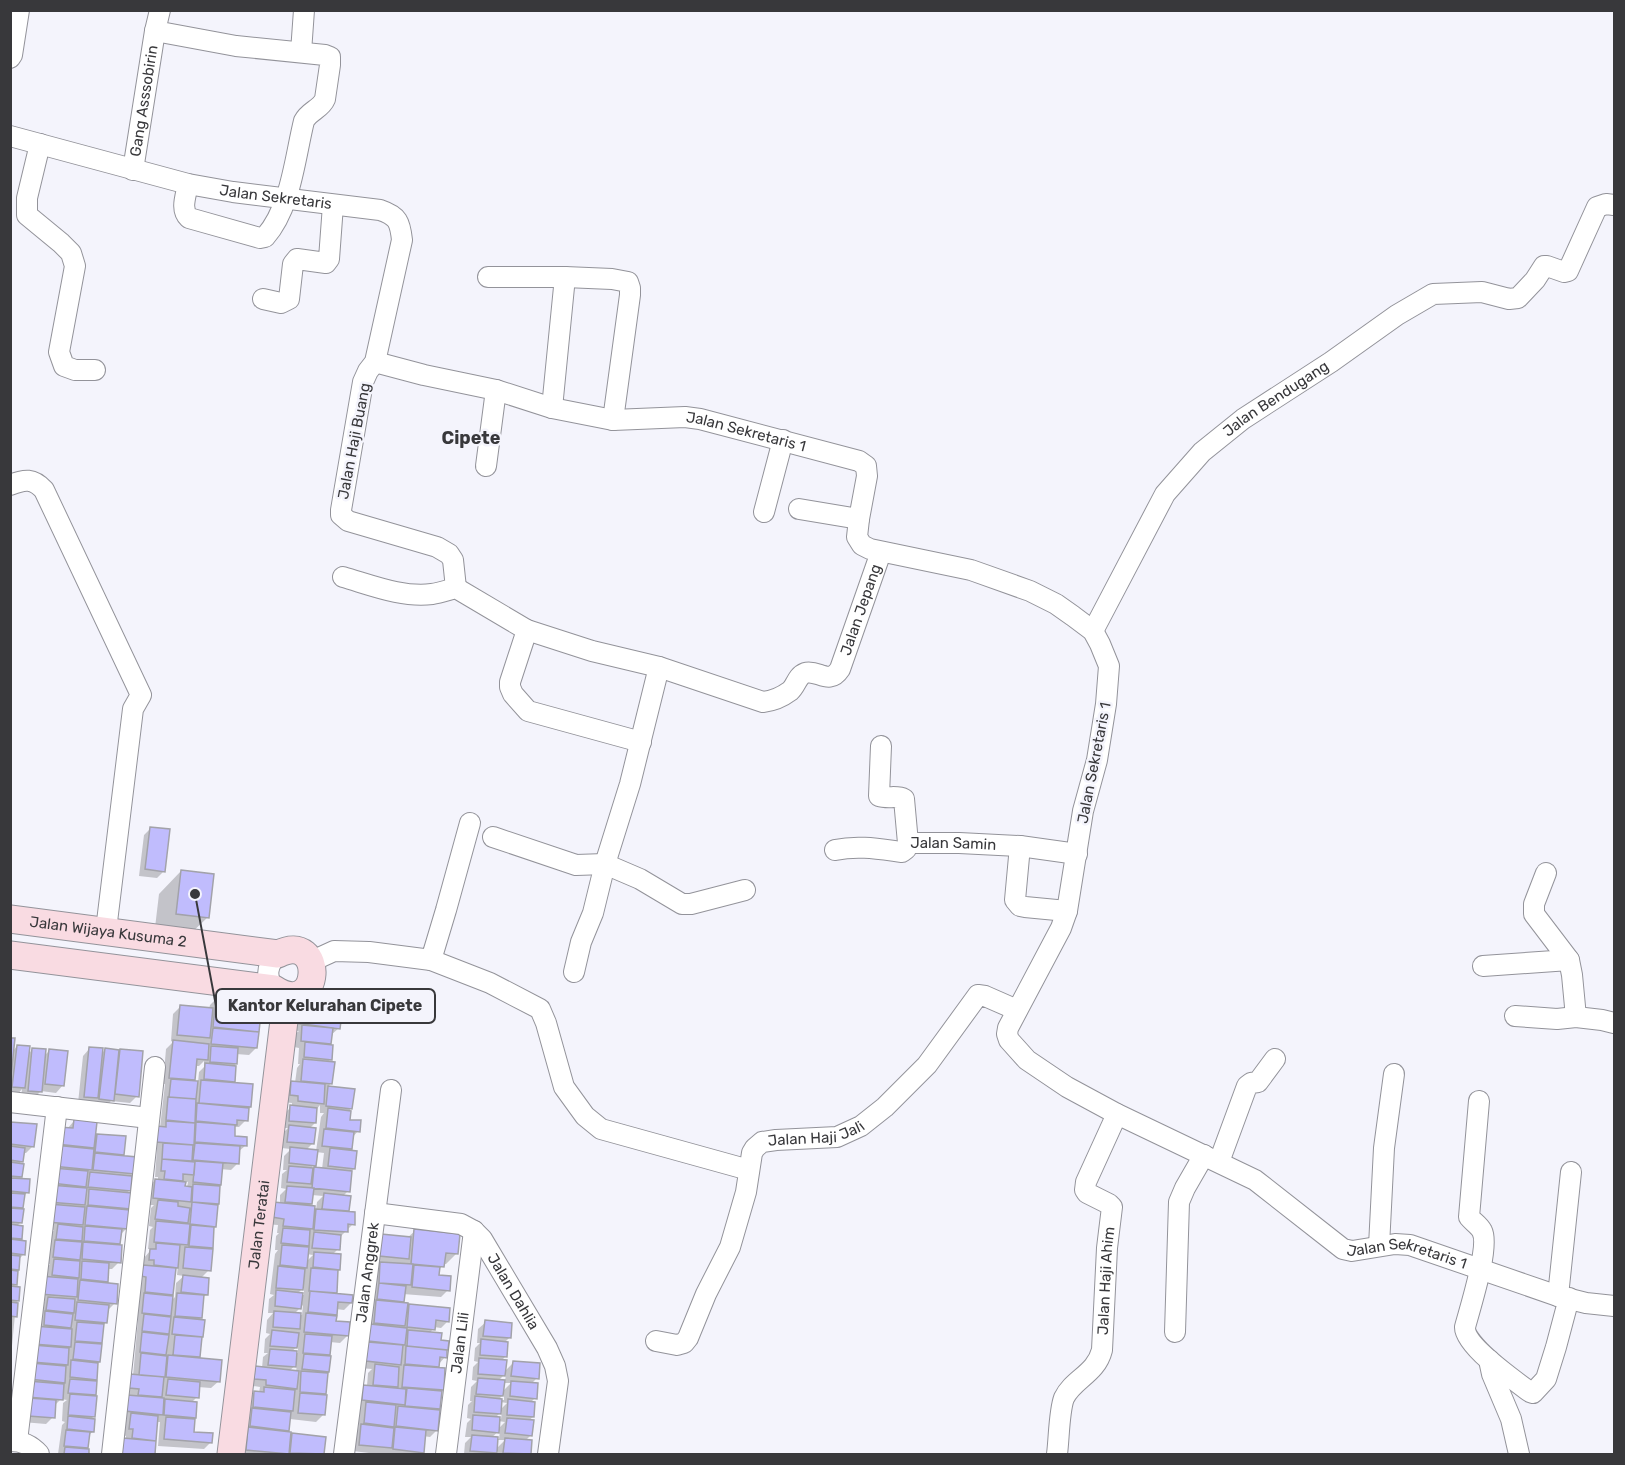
<svg xmlns="http://www.w3.org/2000/svg" width="1625" height="1465" font-family="Rubik,sans-serif">
  <rect width="100%" height="100%" fill="#f4f4fc"/>
  <!-- shadow -->
  <path fill="#0003" fill-rule="evenodd" d="M151,828L164,871L157,878L139,876L144,835Z
    M181,871L208,917L185,939L154,936L159,894Z
    M217,998L241,1012L259,1014L256,1048L249,1055L236,1054V1064L232,1067H234L233,1084L250,1106L247,1109L246,1120L239,1127H234L233,1137L245,1146L238,1152V1163L231,1170L220,1169L211,1247L208,1250L209,1270L201,1278L206,1294L202,1298L200,1321H203L198,1359L219,1381L211,1388L198,1387L197,1397L191,1403H195L192,1433L211,1442L204,1449L158,1446L160,1422H156L153,1454H116L126,1440V1436L123,1435L124,1422L127,1419L119,1418L122,1395L133,1376L138,1320H136V1273L143,1267L144,1258L150,1251V1249H148L150,1230L153,1227L149,1226L151,1208L154,1205H146L148,1187L155,1180L158,1181V1177H155L157,1149L150,1148L160,1128L165,1084H163L166,1049L173,1042L171,1041L173,1014L181,1006L209,1009L210,1005ZM204,1061V1067L199,1072L198,1083L193,1082L195,1066H199ZM191,1158L197,1159V1164L190,1163ZM184,1181L188,1182L187,1188H184ZM178,1266L177,1275L184,1276L176,1283L175,1297L171,1301L168,1297L172,1294L174,1269Z
    M291,1015L339,1028L331,1035L330,1059L327,1063L331,1083L327,1088L353,1091L348,1121L358,1131L352,1138L351,1151L354,1169L350,1172L348,1191L343,1196L349,1197L348,1213L353,1224L339,1238L338,1249L332,1255L340,1256L335,1295L351,1303L344,1310L336,1309L335,1322L347,1336L340,1343L330,1342L328,1371L325,1374H327L323,1415L316,1422L290,1419L288,1433L324,1438L322,1454H240L248,1400L255,1392L259,1393L260,1387L247,1385L249,1374L262,1368L263,1357L268,1353H264L265,1339L270,1334L266,1333L267,1320L273,1313H268L269,1299L274,1295L270,1294L275,1254L278,1250H275L276,1236L279,1233H277L278,1225L265,1224L280,1204V1195L286,1189L281,1188L282,1174L287,1170H283L284,1156L291,1149L281,1148L282,1134L288,1128H282L284,1114L292,1106V1103L283,1102L284,1090L291,1083H295L297,1068L300,1064H298L299,1048L294,1047L295,1034L299,1031L289,1030ZM320,1105V1113H324L321,1117L316,1151L306,1150L313,1143L309,1129L315,1123L316,1110ZM316,1152L324,1153L322,1169L311,1168L314,1165ZM312,1195L323,1196L317,1202L316,1210L313,1214L308,1207L311,1204ZM306,1254L313,1255L305,1263ZM304,1287V1295L297,1294ZM303,1305L302,1315L294,1314ZM298,1346V1353L291,1352ZM297,1364L296,1372L289,1371Z
    M10,1039L13,1051L17,1046L27,1055L33,1049L44,1056L49,1051L63,1085L56,1093L41,1091L33,1099L21,1098L22,1089L17,1095L10,1094Z
    M90,1048L101,1054L105,1050L142,1053L137,1096L130,1103L111,1101L105,1107L93,1106L94,1101L90,1105L78,1103L83,1056Z
    M74,1121L93,1139L97,1135L124,1137L122,1157L134,1174L131,1177L129,1190L126,1194H131L127,1228L120,1235L119,1262L112,1269H107L106,1284L115,1303L108,1310L106,1322L102,1326L99,1361L97,1363L95,1379L92,1382L94,1394L91,1397L94,1416L90,1420L93,1431L88,1436L87,1454H58L62,1425L65,1422L62,1421L63,1403L67,1400L61,1399L54,1406L53,1417L46,1424L22,1422L41,1305L45,1301L32,1300L47,1267L50,1264H47L51,1233L54,1230L41,1229L42,1209L67,1129Z
    M10,1124L33,1146L26,1153H23L22,1161L18,1165L21,1177L18,1180L27,1192L23,1197L21,1222L17,1226L22,1227L20,1242L24,1254L18,1260L16,1284L12,1288L18,1301L14,1304H16L12,1346L10,1347Z
    M415,1231L457,1253L446,1264H443L438,1271V1276L448,1290L441,1297L403,1294V1304L405,1310L409,1306L448,1321L441,1328L434,1327L430,1333L440,1342H448L445,1357L438,1365V1369H444L437,1430L430,1437L423,1436L421,1454H377L353,1451L355,1433L358,1430L360,1408L355,1407L357,1393L364,1386H367L368,1373L372,1369L359,1368L374,1270L381,1264L373,1263L374,1243L407,1238Z
    M486,1322L509,1338L504,1343L505,1357L501,1361L504,1372L514,1362L537,1378L531,1384L535,1398L530,1403L533,1417L528,1421L531,1435L525,1441H530L529,1454H498V1450L494,1454H464L465,1443L471,1437H465L467,1423L471,1419L467,1418L468,1405L472,1401H470L471,1387L477,1381L472,1380L473,1367L478,1362L474,1361L475,1348L480,1343H477L478,1329ZM506,1373L505,1382L498,1381ZM503,1383H511L502,1392ZM504,1394V1400H498ZM500,1402L507,1403L500,1410ZM502,1411L501,1419L495,1418ZM498,1421L505,1422L498,1429ZM500,1430L499,1439L491,1438ZM497,1440H505L496,1449Z"/>
  <!-- building -->
  <path fill="#c0bcfd" stroke="#a2a2a9" stroke-width="1.5" d="M150,827L170,829L165,872L145,869Z
    M181,870L214,874L209,918L176,914Z
    M216,996L244,999L243,1011L261,1013L259,1032L213,1027Z
    M180,1005L213,1008L210,1038L177,1035Z
    M298,1007L342,1013L340,1029L295,1023Z
    M302,1025L333,1028L331,1044L301,1041Z
    M213,1028L259,1032L257,1048L211,1044Z
    M10,1038H15L10,1086Z
    M173,1040L209,1044L208,1060L197,1059L195,1080L169,1078Z
    M305,1042L333,1045L332,1060L304,1057Z
    M17,1045L30,1046L25,1088L12,1087Z
    M211,1046L238,1048L237,1064L210,1062Z
    M89,1047L103,1048L98,1098L84,1097Z
    M32,1048L46,1049L42,1092L28,1091Z
    M105,1048L119,1050L114,1101L99,1099Z
    M49,1049L68,1051L64,1086L45,1084Z
    M120,1049L143,1051L139,1097L115,1094Z
    M303,1059L335,1062L332,1084L301,1081Z
    M205,1063L236,1066L235,1082L204,1079Z
    M171,1079L198,1081L196,1099L169,1097Z
    M201,1080L253,1084L251,1107L199,1103Z
    M291,1081L325,1084L324,1104L298,1101V1096L290,1095Z
    M328,1086L355,1089L352,1109L326,1106Z
    M168,1097L196,1099L195,1123L166,1120Z
    M197,1103L249,1108L248,1121L237,1120V1125L196,1121Z
    M290,1105L317,1108L316,1123L289,1121Z
    M328,1108L351,1111L350,1120H361L360,1132L326,1128Z
    M74,1119L97,1122L94,1148L56,1144L58,1127L73,1128Z
    M166,1121L195,1123L194,1145L156,1142L157,1126L166,1127Z
    M10,1122L37,1124L34,1147L10,1144Z
    M196,1122L235,1125V1136L247,1137V1146L195,1142Z
    M289,1125L316,1128L314,1144L287,1142Z
    M324,1129L354,1132L352,1149L322,1146Z
    M97,1134L126,1136L124,1155L95,1152Z
    M163,1143L193,1145L192,1161L162,1159Z
    M195,1143L240,1146L239,1164L193,1160Z
    M54,1145L94,1149L92,1170L52,1166Z
    M10,1146L25,1148L23,1162L10,1160Z
    M290,1147L318,1150L316,1166L289,1163Z
    M330,1148L357,1151L355,1169L328,1166Z
    M95,1153L137,1157L135,1174L93,1170Z
    M162,1159L195,1162L194,1175L183,1174V1181L164,1179L165,1171H161Z
    M195,1161L223,1163L221,1185L193,1182Z
    M10,1162L24,1164L22,1177L10,1176Z
    M289,1166L313,1168L311,1184L287,1182Z
    M314,1167L352,1171L350,1192L312,1188Z
    M53,1168L88,1171L86,1187L51,1183Z
    M90,1172L132,1176L131,1191L88,1187Z
    M10,1178L30,1179L29,1193L10,1191Z
    M155,1179L186,1182L185,1186L192,1187L191,1202L153,1198Z
    M193,1184L220,1186L219,1204L192,1202Z
    M50,1185L87,1188L85,1205L48,1202Z
    M287,1186L314,1188L312,1204L285,1202Z
    M89,1189L132,1193L131,1209L88,1205Z
    M10,1193L25,1194L23,1208L10,1207Z
    M324,1193L351,1196L349,1211L322,1209Z
    M158,1200L178,1202V1206L190,1208L188,1223L155,1219Z
    M192,1202L218,1205L216,1227L190,1224Z
    M273,1202L315,1206L313,1229L283,1226L284,1219L272,1217Z
    M49,1204L85,1207L83,1225L47,1222Z
    M87,1206L130,1210L128,1229L85,1225Z
    M10,1208L24,1209L22,1223L10,1222Z
    M316,1209L355,1212V1225L348,1224V1232L314,1230Z
    M156,1221L190,1224L188,1245L154,1242Z
    M10,1224L23,1226L22,1239L10,1238Z
    M58,1224L83,1227L82,1241L56,1239Z
    M191,1225L214,1227L213,1248L189,1246Z
    M85,1226L122,1229L120,1244L84,1241Z
    M283,1228L310,1230L309,1246L281,1243Z
    M414,1229L460,1234L458,1254L446,1253L444,1267L411,1264Z
    M314,1232L341,1235L340,1250L312,1248Z
    M381,1234L411,1237L409,1259L379,1256Z
    M10,1239L26,1241L25,1255L10,1253Z
    M55,1240L82,1242L80,1260L53,1257Z
    M83,1242L122,1245L121,1263L82,1259Z
    M156,1243L180,1245L178,1268L154,1265V1260H149L150,1249H156Z
    M282,1245L309,1247L307,1268L280,1265Z
    M185,1247L213,1249L211,1271L183,1268Z
    M314,1252L341,1254L340,1270L313,1267Z
    M10,1255L20,1256L19,1270L10,1269Z
    M54,1259L80,1261L79,1278L52,1275Z
    M82,1261L109,1263L108,1282L81,1279Z
    M380,1262L413,1264L411,1285L379,1283Z
    M143,1265L176,1268L173,1295L145,1292L146,1277L141,1276Z
    M414,1265L440,1267L439,1275L451,1276L450,1291L412,1287Z
    M278,1266L305,1269L303,1290L276,1288Z
    M311,1268L338,1270L337,1293L309,1291Z
    M10,1270L18,1271L17,1285L10,1284Z
    M183,1275L209,1278L208,1295L181,1292Z
    M40,1276L78,1279L77,1297L39,1294Z
    M80,1280L118,1284L117,1304L78,1300Z
    M379,1283L406,1286L404,1302L377,1299Z
    M10,1286L20,1287L19,1301L10,1300Z
    M276,1290L303,1293L301,1309L275,1306Z
    M310,1291L353,1295L352,1303L338,1302L337,1315L308,1312Z
    M144,1293L173,1296L171,1316L142,1313Z
    M177,1293L204,1295L202,1318L175,1316Z
    M48,1297L75,1299L74,1313L46,1310Z
    M376,1300L408,1303L405,1326L374,1323Z
    M10,1302L18,1303L17,1317L10,1316Z
    M77,1302L109,1305L107,1323L75,1320Z
    M409,1304L450,1308L449,1322L436,1320L435,1330L407,1327Z
    M45,1311L73,1314L71,1328L44,1325Z
    M274,1311L301,1313L300,1329L273,1327Z
    M306,1313L337,1316L336,1321L350,1322L349,1336L304,1332Z
    M144,1314L171,1317L169,1334L142,1331Z
    M174,1317L205,1320L203,1337L172,1334Z
    M485,1320L512,1323L511,1338L483,1336Z
    M77,1322L104,1324L102,1343L75,1341Z
    M370,1324L407,1328L405,1345L368,1341Z
    M34,1326L72,1329L71,1347L33,1344Z
    M272,1330L299,1333L297,1348L270,1346Z
    M408,1330L442,1333L441,1340L449,1341L448,1350L407,1346Z
    M142,1332L169,1335L166,1355L140,1352Z
    M305,1334L332,1336L330,1355L303,1353Z
    M175,1335L202,1337L200,1357L173,1355Z
    M481,1339L508,1342L507,1357L480,1355Z
    M75,1342L102,1344L100,1362L73,1359Z
    M368,1342L403,1345L401,1365L366,1361Z
    M33,1345L69,1348L68,1365L32,1362Z
    M406,1346L447,1350V1358L440,1357L439,1367L405,1364Z
    M270,1349L297,1351L296,1367L268,1365Z
    M141,1353L167,1356L165,1377L139,1375Z
    M304,1354L331,1356L329,1372L302,1369Z
    M168,1355L222,1360L220,1382L166,1377Z
    M479,1358L507,1360L505,1376L478,1374Z
    M71,1360L98,1363L97,1380L70,1377Z
    M513,1361L540,1363L539,1379L511,1376Z
    M31,1363L66,1366L65,1383L29,1379Z
    M375,1364L399,1367L398,1387L373,1385Z
    M404,1365L445,1368L444,1390L402,1387Z
    M255,1366L299,1371L297,1389L266,1385V1380L254,1379Z
    M301,1371L328,1373L326,1394L300,1392Z
    M130,1374L164,1377L162,1397L138,1395L139,1389L129,1388Z
    M478,1378L505,1380L503,1396L476,1394Z
    M70,1379L97,1381L96,1395L68,1393Z
    M168,1379L200,1382L199,1398L166,1395Z
    M28,1381L64,1384L63,1400L27,1397Z
    M511,1381L538,1383L537,1399L510,1396Z
    M363,1385L406,1389L405,1405L362,1400Z
    M264,1387L295,1390L293,1411L253,1407L254,1391L264,1392Z
    M407,1388L442,1391L440,1409L405,1406Z
    M300,1393L327,1395L325,1415L298,1413Z
    M70,1394L97,1396L95,1417L68,1415Z
    M127,1395L164,1398L163,1415L125,1411Z
    M475,1396L502,1399L501,1414L474,1412Z
    M29,1398L56,1400L55,1418L28,1416Z
    M165,1399L197,1402L196,1418L164,1415Z
    M508,1399L535,1402L534,1417L507,1415Z
    M366,1402L396,1405L394,1427L364,1423Z
    M398,1406L440,1410L438,1431L396,1426Z
    M252,1408L291,1412L289,1431L250,1426Z
    M131,1413L158,1416L156,1441L132,1438L133,1429H129Z
    M473,1415L500,1417L499,1433L472,1430Z
    M68,1416L95,1419L94,1432L67,1429Z
    M166,1417L195,1419L194,1432L213,1433L212,1443L164,1439Z
    M507,1418L534,1420L532,1436L505,1433Z
    M361,1424L394,1428L392,1448L359,1445Z
    M248,1427L291,1432L289,1454L246,1450Z
    M395,1427L426,1430L424,1453L393,1449Z
    M66,1430L90,1432L88,1448L64,1446Z
    M292,1433L326,1437L324,1454L290,1453Z
    M472,1435L498,1437L497,1453L470,1451Z
    M123,1438L156,1441L155,1454H122Z
    M505,1438L532,1440L531,1454L503,1453Z
    M65,1447L89,1449V1454H64Z"/>
  <g fill="none" stroke-linecap="round" stroke-linejoin="round">
    <!-- street casing -->
    <g stroke="#93939a" stroke-width="22">
      <g id="street">
        <path d="M155,31L236,46L325,55L330,57V65L325,99C321,109 309,111 304,121C295,157 291,208 265,237L260,238L189,218C180,209 186,196 188,184"/>
        <path d="M301,52L304,10"/>
        <path d="M10,58L12,55L19,10"/>
        <path id="s1" d="M10,136L188,184L233,192L380,210C398,216 400,222 402,240L375,362L368,371L363,382L341,510V515L348,521L437,547L449,554L453,560L456,588"/>
        <path d="M40,144L27,198V215L61,243L71,253L75,266L59,352L64,366L75,370H95"/>
        <path id="s2" d="M133,170L155,31L160,10"/>
        <path d="M488,277H565L612,279L628,282L630,288V295L613,420"/>
        <path d="M263,299L281,303L289,299L293,264L297,259L326,263L329,259L333,205"/>
        <path id="s3" d="M375,362L424,375L496,390L552,408L613,420L685,417L700,419L859,461L866,466L867,476L859,519L857,537L862,545L870,549L971,570L1030,591L1056,604L1073,616L1093,631L1100,644L1109,666L1106,704L1097,760L1083,811L1067,911L1061,928L1008,1028L1007,1034L1009,1040L1027,1060L1067,1087L1117,1114L1255,1180L1343,1249L1352,1251L1395,1244L1410,1245L1558,1296L1586,1303L1614,1306"/>
        <path d="M552,408L565,277"/>
        <path d="M486,466L496,390"/>
        <path d="M10,485C25,479 33,478 44,490L141,695L133,709L106,930"/>
        <path d="M799,509L859,519"/>
        <path d="M764,512L783,440"/>
        <path id="s4" d="M343,577C371,585 403,598 432,594C440,593 448,590 456,588L527,630L592,651L659,667L763,702C772,701 782,697 790,691C796,686 797,676 805,673C818,669 829,686 840,669L881,552"/>
        <path d="M527,630L510,682V687L513,694L528,711L641,742"/>
        <path id="s5" d="M1093,631L1165,494L1202,452L1243,419L1331,362L1397,315L1433,294L1482,292L1509,299L1518,298L1535,280L1544,266H1547L1564,272L1568,271L1597,207L1606,204L1614,205"/>
        <path d="M881,746L879,796C888,799 897,795 904,799L908,843"/>
        <path d="M493,837L576,865L605,864L640,879L682,904H691L745,890"/>
        <path d="M1020,846L1015,900L1020,906L1025,907L1067,911"/>
        <path id="s6" d="M835,850C858,845 879,849 902,852L906,849L908,843H959L1020,846L1077,854"/>
        <path d="M1546,873L1534,904V914L1569,960"/>
        <path d="M431,960L490,983L540,1009L546,1023L564,1087L585,1116L601,1129L749,1170"/>
        <path d="M310,962L334,951L369,952L431,960L446,910L470,823"/>
        <path d="M1483,966L1569,960L1572,975L1576,1017"/>
        <path d="M574,972L581,942L593,913L605,864L630,784L659,667"/>
        <path d="M274,989C265,976 267,965 278,954"/>
        <path d="M1515,1016L1557,1019L1576,1017L1602,1020L1614,1023"/>
        <path d="M1479,1101L1469,1217C1473,1222 1479,1225 1482,1231C1490,1246 1470,1308 1465,1327C1464,1345 1515,1381 1530,1392L1533,1393L1546,1379L1556,1347L1569,1298"/>
        <path d="M10,1102L149,1118"/>
        <path d="M1219,1162L1247,1086L1251,1083L1258,1082L1275,1059"/>
        <path id="s7" d="M375,1213L461,1224L474,1231L482,1239L547,1348L555,1366L558,1381L548,1454"/>
        <path d="M1379,1246L1384,1148L1394,1074"/>
        <path d="M1558,1296L1571,1172"/>
        <path d="M1175,1332L1179,1202L1185,1188L1204,1155"/>
        <path id="s8" d="M656,1341L677,1345L684,1343L688,1338L706,1294L730,1247L746,1192L752,1153L755,1148L762,1142L776,1140L837,1137L861,1126L885,1107L927,1065L978,995L985,996L1017,1010"/>
        <path d="M1489,1360L1492,1374L1511,1419L1519,1454"/>
        <path d="M10,1441C23,1441 31,1445 39,1454"/>
        <path d="M17,1441L57,1107"/>
        <path d="M112,1454L155,1067"/>
        <path id="s9" d="M344,1454L391,1090"/>
        <path id="s10" d="M446,1454L474,1231"/>
        <path id="s11" d="M1057,1454C1059,1440 1059,1411 1064,1398C1073,1379 1096,1374 1102,1350L1107,1248L1112,1207L1109,1204L1087,1193L1085,1190L1086,1182L1117,1114"/>
      </g>
    </g>
    <!-- secondary casing -->
    <g stroke="#93939a" stroke-width="29">
      <g id="secondary">
        <path id="s12" d="M10,919L278,954C326,930 322,1020 274,989L10,955"/>
        <path id="s13" d="M231,1454L287,996"/>
      </g>
    </g>
    <!-- street -->
    <use href="#street" stroke="#fff" stroke-width="20"/>
    <!-- secondary -->
    <use href="#secondary" stroke="#f9dbe2" stroke-width="27"/>
  </g>
  <g text-anchor="middle" stroke-width="5" stroke-linejoin="round" paint-order="stroke">
    <!-- street labels -->
    <g font-size="15" fill="#38383b" stroke="#f4f4fc">
      <text dy="5" stroke="none"><textPath href="#s2" startOffset="70">Gang Asssobirin</textPath></text>
      <text dy="5" stroke="none"><textPath href="#s1" startOffset="273">Jalan Sekretaris</textPath></text>
      <text dy="5" stroke="none"><textPath href="#s5" startOffset="302">Jalan Bendugang</textPath></text>
      <text dy="5" stroke="none"><textPath href="#s3" startOffset="380">Jalan Sekretaris 1</textPath></text>
      <text transform="translate(354 441) rotate(-79)" y="5">Jalan Haji Buang</text>
      <text dy="5" stroke="none"><textPath href="#s4" startOffset="600">Jalan Jepang</textPath></text>
      <text transform="translate(1094 763) rotate(-79)" y="5">Jalan Sekretaris 1</text>
      <text dy="5" stroke="none"><textPath href="#s6" startOffset="124">Jalan Samin</textPath></text>
      <text dy="5" stroke="none"><textPath href="#s12" startOffset="99">Jalan Wijaya Kusuma 2</textPath></text>
      <text dy="5" stroke="none"><textPath href="#s8" startOffset="302">Jalan Haji Jali</textPath></text>
      <text dy="5" stroke="none"><textPath href="#s13" startOffset="231">Jalan Teratai</textPath></text>
      <text dy="5" stroke="none"><textPath href="#s3" startOffset="1730">Jalan Sekretaris 1</textPath></text>
      <text dy="5" stroke="none"><textPath href="#s9" startOffset="183">Jalan Anggrek</textPath></text>
      <text dy="5" stroke="none"><textPath href="#s11" startOffset="188">Jalan Haji Ahim</textPath></text>
      <text dy="5" stroke="none"><textPath href="#s7" startOffset="174">Jalan Dahlia</textPath></text>
      <text dy="5" stroke="none"><textPath href="#s10" startOffset="112">Jalan Lili</textPath></text>
    </g>
    <!-- quarter labels -->
    <g font-size="18" font-weight="bold" fill="#38383b" stroke="#f4f4fc">
      <text x="471" y="444">Cipete</text>
    </g>
  </g>
  <!-- callouts -->
  <path fill="none" stroke="#38383b" stroke-width="2" d="M195 894L216 1006"/>
  <circle fill="#38383b" stroke="#f4f4fc" stroke-width="2" cx="195" cy="894" r="6"/>
  <rect fill="#f4f4fc" stroke="#38383b" stroke-width="2" x="216" y="989" width="219" height="34" rx="6"/>
  <g font-size="16" text-anchor="middle" font-weight="bold" fill="#38383b">
    <text x="325" y="1011">Kantor Kelurahan Cipete</text>
  </g>
  <!-- border -->
  <rect width="1625" height="1465" fill="none" stroke="#38383b" stroke-width="24"/>
</svg>
